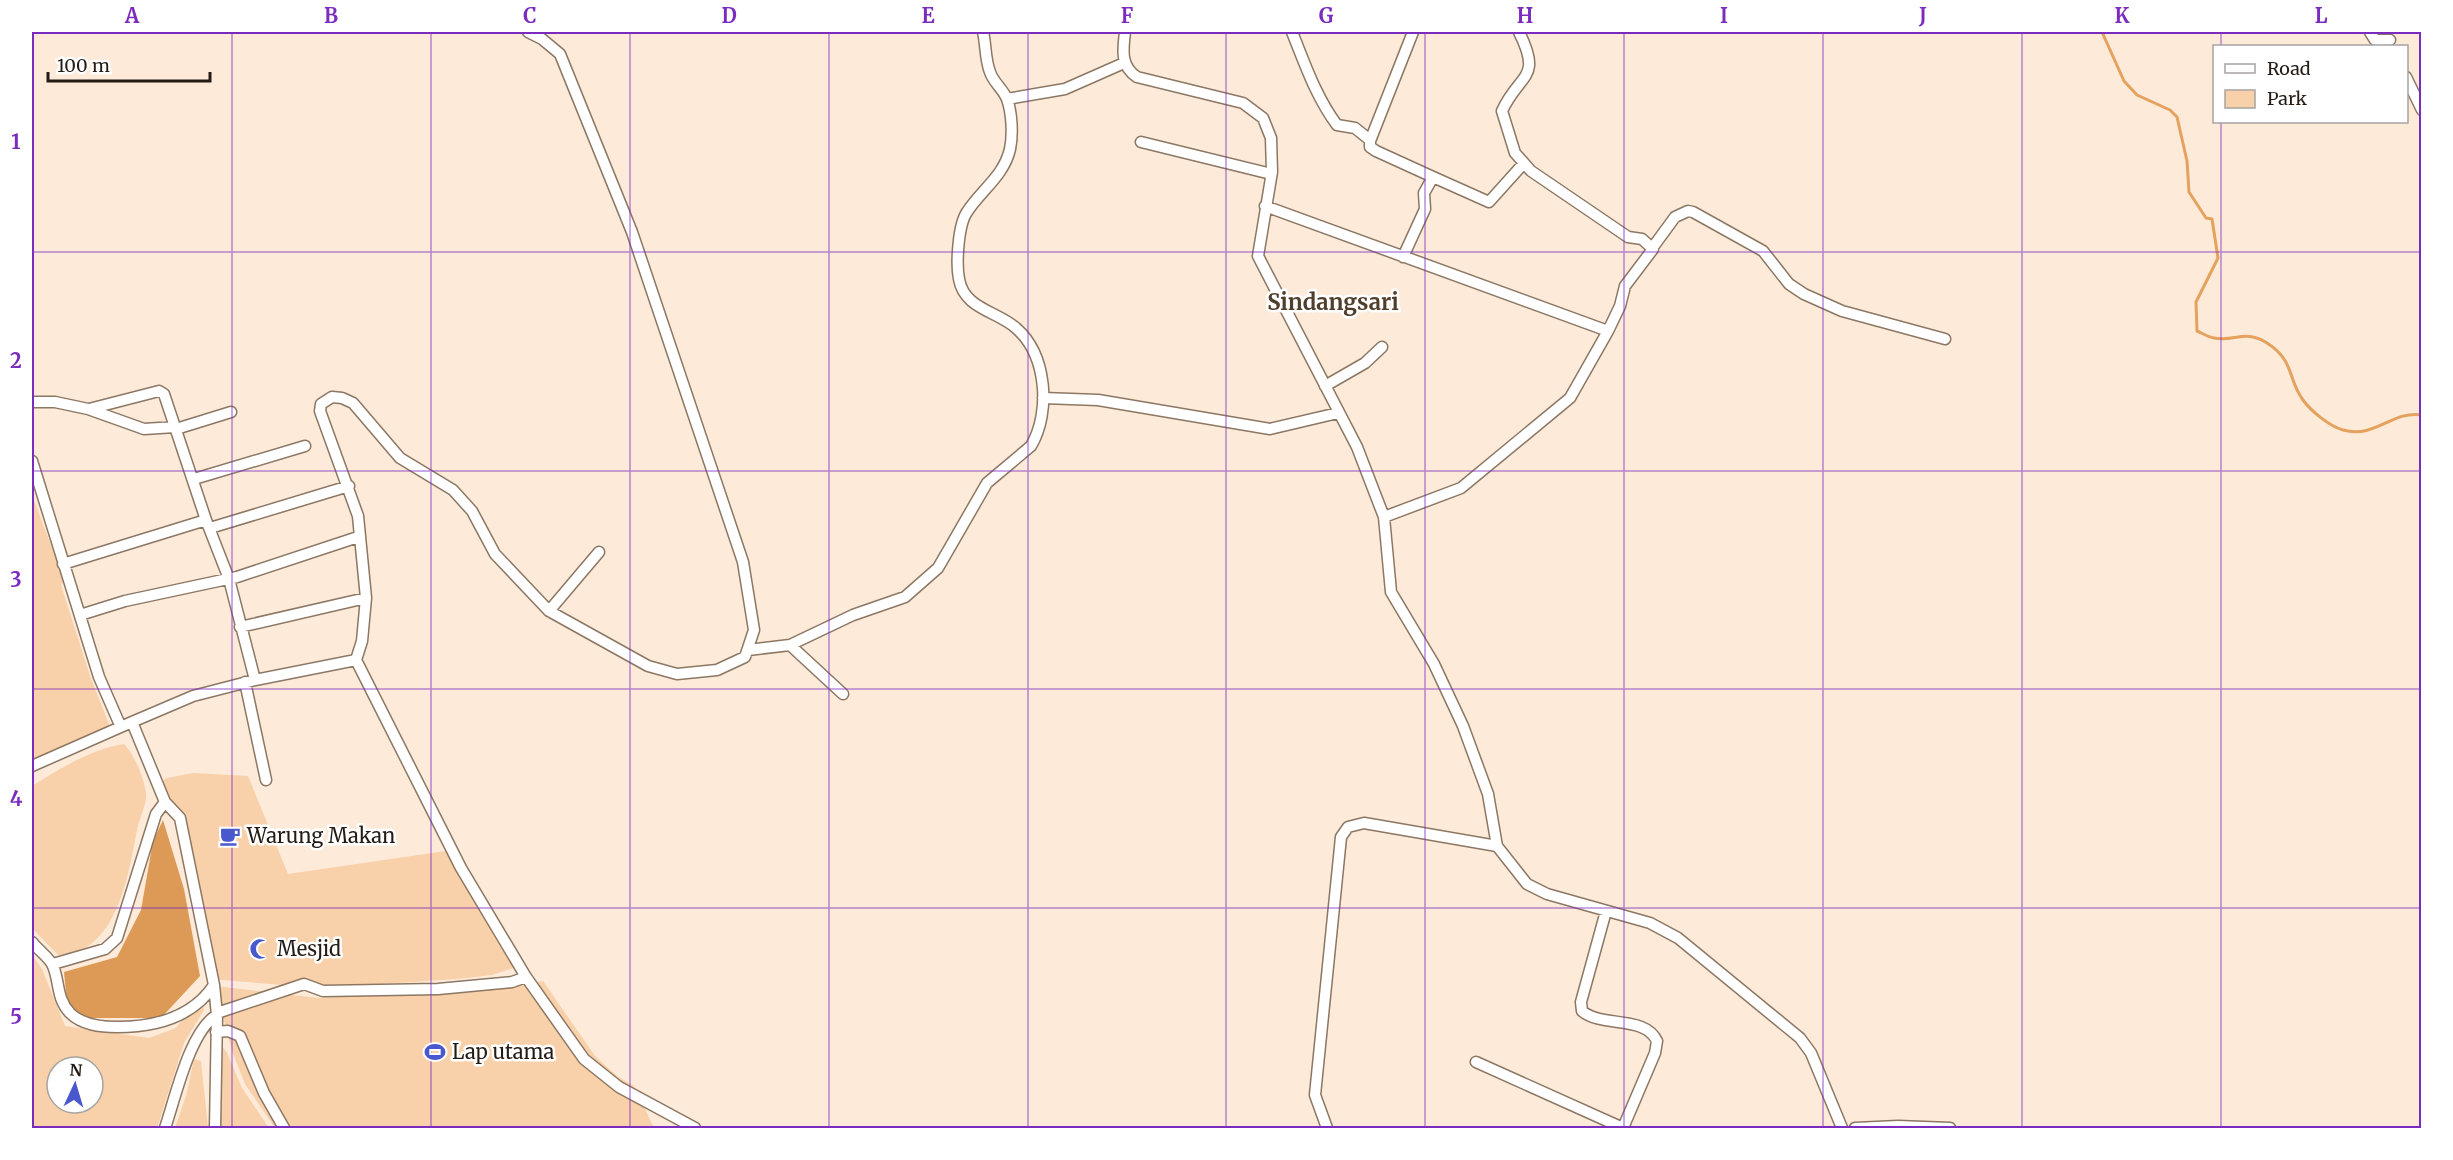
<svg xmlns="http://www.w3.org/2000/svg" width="2453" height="1160" font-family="Merriweather,serif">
  <rect width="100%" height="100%" fill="#fdead9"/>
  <!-- green -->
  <path fill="#f8d0a9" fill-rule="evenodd" d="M32,495L64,580L61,585L90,676L109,724L106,732L32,766Z
    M124,744C135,756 144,777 146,794C147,804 139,819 137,830C128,876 117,954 58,955L32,928V786C59,769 92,749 124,744Z
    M193,773L248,776L288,874L446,851L516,967L492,975L458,979L319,988L210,979L176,827L166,790L160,783L167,778Z
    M32,955L42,969L65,1026L149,1038L176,1028L200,996L204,1010L184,1043L157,1128H32ZM57,1067H93V1103H57Z
    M543,981L595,1056L618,1077L634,1086L654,1128H275L245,1084L232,1051L215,986L318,998L502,989Z
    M220,1043L227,1053L242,1088L269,1128H219Z
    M194,1059L201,1061L208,1128H175L186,1096Z"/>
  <!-- forest -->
  <path fill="#dc9a56" d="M163,820L184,889L200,976L161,1018H89L72,1012L67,1003L64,972L117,957L141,910L153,841Z"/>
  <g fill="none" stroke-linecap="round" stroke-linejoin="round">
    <!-- stream -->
    <path stroke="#e4a25e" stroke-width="3" d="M2102,32L2124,81L2137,95L2170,110L2177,117L2187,161L2189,192L2206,218L2212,219L2218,258L2196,302L2197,331C2202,333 2208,337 2214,338C2235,342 2245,329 2267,343C2295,361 2287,378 2303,400C2311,411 2329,426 2343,430C2376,439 2392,410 2422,415"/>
    <!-- street casing -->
    <g stroke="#8c7763" stroke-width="13">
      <path id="street" d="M528,32L542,39L560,54L632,232L743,562L754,630L745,657L717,670L677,674L648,666L549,611L495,554L472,511L453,490L400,458L353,403L342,398L332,397L321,404L320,411L358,516L366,598L362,641L356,660L461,868L526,977L584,1059L619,1087L695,1128
        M1125,32C1123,49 1120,66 1137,77L1243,103L1263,118L1271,138L1272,172L1258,256L1357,447L1384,517L1391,592L1434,664L1463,726L1488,794L1497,846L1527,884L1547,894L1650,923L1678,938L1800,1038L1811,1053L1842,1128
        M1292,32C1305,64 1316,97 1337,125L1355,128L1370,140
        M1519,32C1543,80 1519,73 1502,111L1515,153L1531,171L1628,237L1642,239L1653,249L1625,286L1620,306L1608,331
        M2370,32L2375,40H2390
        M2406,77L2422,110
        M1007,99L1065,89L1124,63
        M1141,142L1271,174
        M1433,177L1489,202L1524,163
        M1265,206L1608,331L1570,398L1461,488L1384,517
        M1653,247L1675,217L1688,211L1693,212L1763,251L1789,284L1804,294L1842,311L1945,339
        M1403,257L1425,209L1424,193L1433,177L1376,151L1370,147V141L1413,32
        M1325,386L1365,363L1382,347
        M1043,398L1098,400L1270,429L1338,413
        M32,402H55L88,409L144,429L175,427L206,520L229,579L255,680
        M89,409L159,391L164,394L175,427
        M176,429L231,412
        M32,461L99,677L120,725
        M194,479L305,446
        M210,528L349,486
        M63,564L206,520
        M549,611L599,552
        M80,615L125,601L237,577L358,537
        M240,627L366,598
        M790,645L843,694
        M748,650L790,645L853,615L905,597L938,568L987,483L1031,446C1051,412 1047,355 1016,328C997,311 964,309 959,279C956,264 958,225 967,212C981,190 1004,176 1010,149C1013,135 1012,113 1007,99C1003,89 993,82 990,72C985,60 986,44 983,32
        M245,682L266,780
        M132,722L193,696L255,680L356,660
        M32,766L132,722L165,802
        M165,802L180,818L214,985L217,1015L215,1128
        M1606,911L1581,1002L1582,1011C1602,1028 1645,1015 1657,1041L1655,1053L1623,1128
        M32,942C37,949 50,958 53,966C60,983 56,998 70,1013C82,1025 100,1027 117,1027C155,1027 192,1018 214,985
        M53,964L105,949L117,938L156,814L165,802
        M217,1013L304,984L323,991L438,989L512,982L526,977
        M216,1032L228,1031L240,1036L264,1093L284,1128
        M1476,1062L1623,1128
        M165,1128C175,1099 190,1030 217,1015
        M1327,1128L1315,1095L1341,837L1348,827L1364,823L1497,846
        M1855,1128L1898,1126L1950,1128"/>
    </g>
    <!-- street -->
    <use href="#street" stroke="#fff" stroke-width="10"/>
  </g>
  <!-- grid -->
  <path fill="none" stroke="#7b2cbf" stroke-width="1.5" stroke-opacity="0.55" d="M232,32V1128M431,32V1128M630,32V1128M829,32V1128M1028,32V1128M1226,32V1128M1425,32V1128M1624,32V1128M1823,32V1128M2022,32V1128M2221,32V46M2221,122V1128M32,252H2422M32,471H2422M32,689H2422M32,908H2422"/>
  <!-- icons -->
  <defs>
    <g id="cafe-bare" transform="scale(1.62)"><path d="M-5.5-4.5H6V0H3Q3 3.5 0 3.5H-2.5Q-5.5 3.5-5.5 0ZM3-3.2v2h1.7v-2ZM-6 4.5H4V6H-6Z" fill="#4a58cd" stroke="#fff" stroke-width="2.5" paint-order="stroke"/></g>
    <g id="mosque-bare" transform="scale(1.62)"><path d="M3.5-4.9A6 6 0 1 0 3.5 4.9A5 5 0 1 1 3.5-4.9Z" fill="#4a58cd" stroke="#fff" stroke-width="2.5" paint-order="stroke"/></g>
    <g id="stadium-bare" transform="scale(1.62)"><path d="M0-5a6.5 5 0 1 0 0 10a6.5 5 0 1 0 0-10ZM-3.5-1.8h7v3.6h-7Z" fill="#4a58cd" stroke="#fff" stroke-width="2.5" paint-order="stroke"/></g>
  </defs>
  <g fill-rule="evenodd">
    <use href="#cafe-bare" x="230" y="836"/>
    <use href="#mosque-bare" x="260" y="949"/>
    <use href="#stadium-bare" x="435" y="1052"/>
  </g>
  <g text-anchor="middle" stroke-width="5" stroke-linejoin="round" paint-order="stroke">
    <!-- poi labels -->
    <g font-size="20" fill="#241b14" stroke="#fff" text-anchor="start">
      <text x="247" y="843">Warung Makan</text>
      <text x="277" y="956">Mesjid</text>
      <text x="452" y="1059">Lap utama</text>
    </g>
    <!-- quarter labels -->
    <g font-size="22" font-weight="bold" fill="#503e2c" stroke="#fff">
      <text x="1333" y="310">Sindangsari</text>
    </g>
  </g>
  <!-- border -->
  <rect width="2453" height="1160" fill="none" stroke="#ffffff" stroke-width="66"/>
  <!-- legend -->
  <rect x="2213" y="45" width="195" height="78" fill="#ffffff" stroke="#a7a4a1" stroke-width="1.5"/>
  <rect x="2225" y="64" width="30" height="9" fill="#ffffff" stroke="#a7a4a1" stroke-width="1.5"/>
  <text x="2267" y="75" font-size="18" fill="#241b14">Road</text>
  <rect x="2225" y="90" width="30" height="18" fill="#f8d0a9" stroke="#a7a4a1" stroke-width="1.5"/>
  <text x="2267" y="105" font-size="18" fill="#241b14">Park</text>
  <!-- north arrow -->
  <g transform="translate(75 1085) rotate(4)"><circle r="28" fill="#ffffff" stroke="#a7a4a1" stroke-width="1.5"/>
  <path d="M0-4.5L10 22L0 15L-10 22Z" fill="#4a58cd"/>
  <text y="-9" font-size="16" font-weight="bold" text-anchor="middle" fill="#241b14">N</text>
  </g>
  <!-- scale -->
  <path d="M48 72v9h162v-9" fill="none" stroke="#241b14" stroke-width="3"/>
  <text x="57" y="72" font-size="18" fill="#241b14" stroke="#ffffff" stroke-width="4.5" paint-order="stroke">100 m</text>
  <rect x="33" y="33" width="2387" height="1094" fill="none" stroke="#7b2cbf" stroke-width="2"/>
  <g font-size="20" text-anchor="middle" font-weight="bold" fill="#7b2cbf">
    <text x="132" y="23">A</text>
    <text x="331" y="23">B</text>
    <text x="530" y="23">C</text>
    <text x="729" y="23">D</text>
    <text x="928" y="23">E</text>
    <text x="1127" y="23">F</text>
    <text x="1326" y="23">G</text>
    <text x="1525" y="23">H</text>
    <text x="1724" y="23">I</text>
    <text x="1923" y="23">J</text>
    <text x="2122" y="23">K</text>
    <text x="2321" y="23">L</text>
    <text x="16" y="149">1</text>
    <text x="16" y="368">2</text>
    <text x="16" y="587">3</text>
    <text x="16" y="806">4</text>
    <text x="16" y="1024">5</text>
  </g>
</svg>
